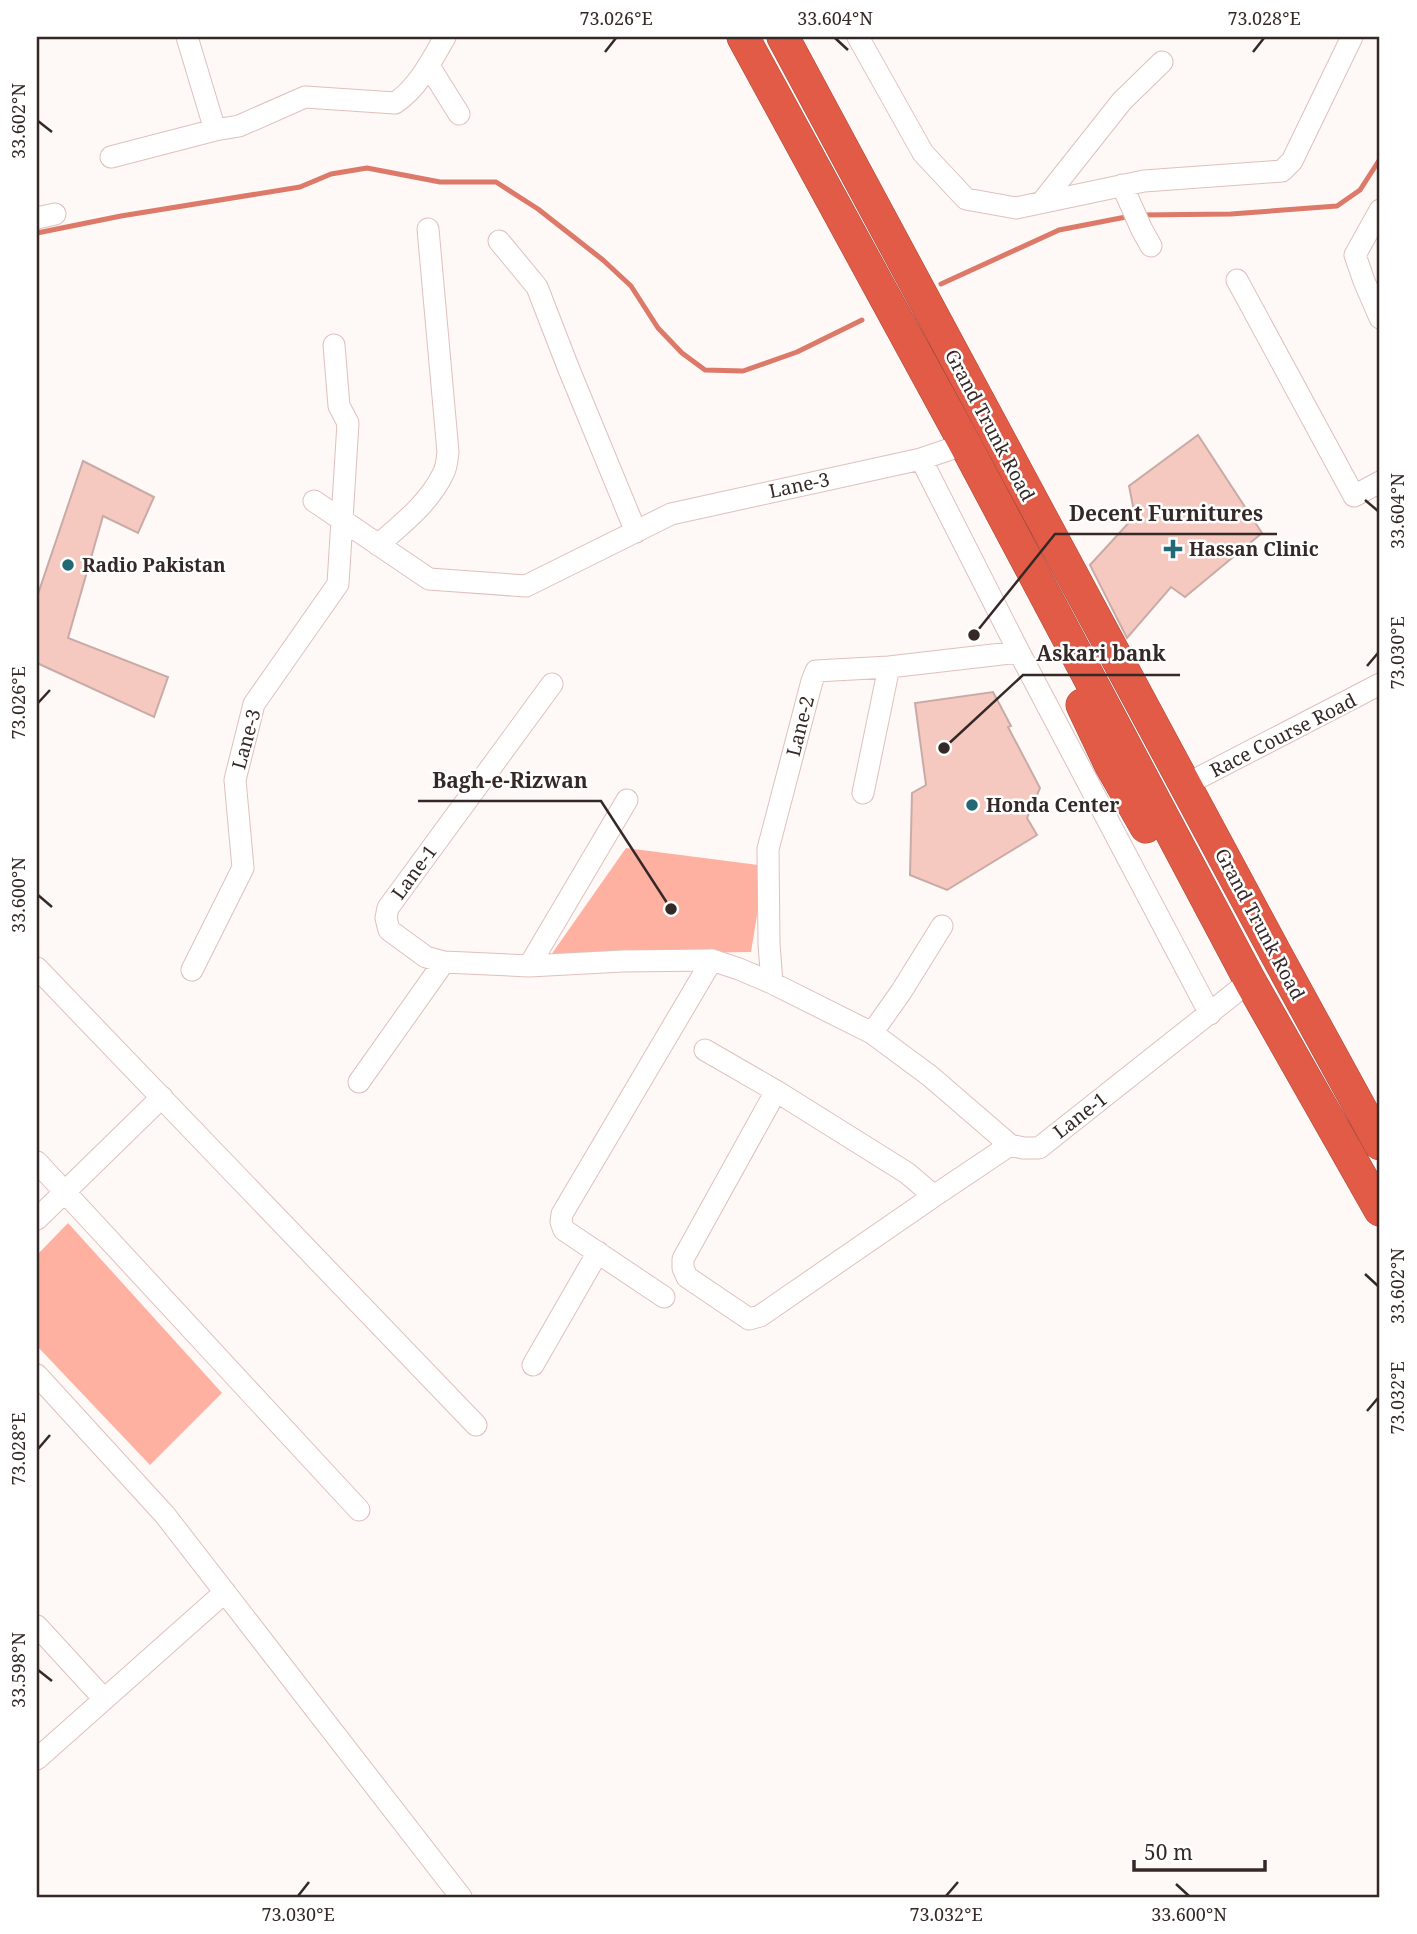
<svg xmlns="http://www.w3.org/2000/svg" width="1417" height="1934" font-family="'Noto Serif',serif">
  <rect width="100%" height="100%" fill="#fef8f6"/>
  <!-- green -->
  <path fill="#feb0a1" d="M626,848L765,866L751,952L551,955Z
    M68,1223L222,1393L150,1465L37,1346V1255Z"/>
  <g fill="none" stroke-linecap="round" stroke-linejoin="round">
    <!-- stream -->
    <path stroke="#dd7968" stroke-width="5" d="M1141,215L1231,214L1337,206L1360,190L1380,159
      M37,233L121,216L300,187L331,174L367,168L440,182H496L538,209L603,260L631,286L658,328L682,353L705,370L743,371L797,352L862,320
      M941,284L1059,230L1131,216"/>
  </g>
  <!-- building -->
  <path fill="#f5c9c0" stroke="#c9aba6" stroke-width="2" d="M1198,435L1262,533L1185,597L1171,587L1127,638L1090,565L1135,516L1129,486Z
    M83,461L154,497L138,533L103,516L68,638L168,677L154,717L37,663V597Z
    M993,692L1011,726L1008,727L1040,788L1027,818L1037,835L947,890L910,875L912,793L926,785L915,703Z"/>
  <g fill="none" stroke-linecap="round" stroke-linejoin="round">
    <!-- minor casing -->
    <g stroke="#dfc0bb" stroke-width="23">
      <path id="minor" d="M187,37L215,130
        M858,37L923,153L966,199L1016,208L1144,181L1282,171L1292,161L1352,37
        M429,66L459,114
        M111,157L215,130L239,126L305,97L395,103C418,88 432,60 445,37
        M1122,185L1142,230L1151,246
        M1042,202L1122,101L1162,62
        M1380,210L1355,255L1364,281L1380,318
        M37,218L55,214
        M499,241L537,287L568,367L636,532
        M1237,280L1354,496L1380,482
        M921,459L1019,652L1210,1014
        M314,501L429,579L526,586L671,514L921,459L965,444
        M378,545C402,524 429,503 443,474C447,467 447,459 448,452L428,229
        M552,684L388,908L386,918L389,930L426,957L444,962L529,966L623,961L712,960L739,969L772,983L872,1033L930,1076L1010,1145L1023,1148H1039L1250,981
        M1185,785L1380,684
        M863,793L889,667
        M529,966L627,800
        M37,968L476,1425
        M192,970L243,868L235,780L254,704L338,584L348,423L339,406L334,345
        M772,983L769,944L768,849L812,681L816,671L889,667L1019,652
        M872,1033L901,992L942,926
        M705,1050L776,1091L907,1173L934,1196
        M359,1082L444,962
        M776,1091L683,1259V1268L687,1277L749,1319L760,1316L934,1196L1010,1145
        M37,1162L359,1510
        M37,1219L162,1097
        M664,1297L564,1230L561,1222L562,1214L712,960
        M533,1365L598,1252
        M37,1375L165,1515L461,1897
        M37,1626L104,1699
        M37,1759L225,1592"/>
    </g>
    <!-- highway casing -->
    <g stroke="#a54a3c" stroke-width="33">
      <path id="highway" d="M743,37L965,444L1250,981L1380,1210
        M783,37L1276,954L1380,1144
        M1082,705L1110,764L1146,827"/>
    </g>
    <!-- minor -->
    <use href="#minor" stroke="#fff" stroke-width="21"/>
    <!-- highway -->
    <use href="#highway" stroke="#e25b47" stroke-width="32"/>
  </g>
  <!-- ticks -->
  <path fill="none" stroke="#352927" stroke-width="2.5" d="M835,38L848,50M605,52L616,38M1253,52L1264,38M38,121L52,132M1365,500L1378,511M1367,666L1378,653M38,703L50,690M38,895L52,907M1365,1274L1378,1286M1367,1411L1378,1398M38,1449L50,1435M38,1670L52,1681M1176,1884L1189,1896M298,1896L309,1882M946,1896L958,1882"/>
  <!-- markers -->
  <g fill="#206975" stroke="#fff" stroke-width="2.5">
    <path d="M1169.5 538.5h7v7h7v7h-7v7h-7v-7h-7v-7h7z"/>
    <circle cx="68" cy="565" r="7"/>
    <circle cx="972" cy="805" r="7"/>
  </g>
  <g text-anchor="middle" stroke-width="5" stroke-linejoin="round" paint-order="stroke">
    <!-- street labels -->
    <g font-size="19" fill="#352927" stroke="#fff">
      <text transform="translate(990 425) rotate(62)" y="7">Grand Trunk Road</text>
      <text transform="translate(799 485) rotate(-12)" y="7">Lane-3</text>
      <text transform="translate(800 726) rotate(-76)" y="7">Lane-2</text>
      <text transform="translate(1283 735) rotate(-27)" y="7">Race Course Road</text>
      <text transform="translate(246 739) rotate(-75)" y="7">Lane-3</text>
      <text transform="translate(414 872) rotate(-54)" y="7">Lane-1</text>
      <text transform="translate(1260 924) rotate(62)" y="7">Grand Trunk Road</text>
      <text transform="translate(1080 1115) rotate(-38)" y="7">Lane-1</text>
    </g>
    <!-- poi labels -->
    <g font-size="19" font-weight="bold" fill="#352927" stroke="#fff" text-anchor="start">
      <text x="1189" y="556">Hassan Clinic</text>
      <text x="82" y="572">Radio Pakistan</text>
      <text x="986" y="812">Honda Center</text>
    </g>
  </g>
  <!-- callouts -->
  <path fill="none" stroke="#352927" stroke-width="2.5" d="M974 635L1055 534H1277M944 748L1023 675H1180M671 909L601 801H418"/>
  <g fill="#352927" stroke="#fff" stroke-width="2.5">
    <circle cx="974" cy="635" r="7"/>
    <circle cx="944" cy="748" r="7"/>
    <circle cx="671" cy="909" r="7"/>
  </g>
  <g font-size="21" text-anchor="middle" font-weight="bold" fill="#352927" stroke="#fff" stroke-width="5" stroke-linejoin="round" paint-order="stroke">
    <text x="1166" y="521">Decent Furnitures</text>
    <text x="1101" y="661">Askari bank</text>
    <text x="510" y="788">Bagh-e-Rizwan</text>
  </g>
  <!-- border -->
  <rect width="1417" height="1934" fill="none" stroke="#ffffff" stroke-width="77"/>
  <!-- scale -->
  <path d="M1134 1860v10h131v-10" fill="none" stroke="#352927" stroke-width="3.5"/>
  <text x="1144" y="1860" font-size="21" fill="#352927" stroke="#ffffff" stroke-width="5" paint-order="stroke">50 m</text>
  <rect x="38" y="38" width="1340" height="1858" fill="none" stroke="#352927" stroke-width="2.5"/>
  <g font-size="18" text-anchor="middle" fill="#352927">
    <text x="616" y="25">73.026°E</text>
    <text x="835" y="25">33.604°N</text>
    <text x="1264" y="25">73.028°E</text>
    <text transform="translate(19 121) rotate(-90)" y="6">33.602°N</text>
    <text transform="translate(1398 511) rotate(-90)" y="6">33.604°N</text>
    <text transform="translate(1398 653) rotate(-90)" y="6">73.030°E</text>
    <text transform="translate(19 703) rotate(-90)" y="6">73.026°E</text>
    <text transform="translate(19 895) rotate(-90)" y="6">33.600°N</text>
    <text transform="translate(1398 1286) rotate(-90)" y="6">33.602°N</text>
    <text transform="translate(1398 1398) rotate(-90)" y="6">73.032°E</text>
    <text transform="translate(19 1449) rotate(-90)" y="6">73.028°E</text>
    <text transform="translate(19 1670) rotate(-90)" y="6">33.598°N</text>
    <text x="298" y="1921">73.030°E</text>
    <text x="946" y="1921">73.032°E</text>
    <text x="1189" y="1921">33.600°N</text>
  </g>
</svg>
